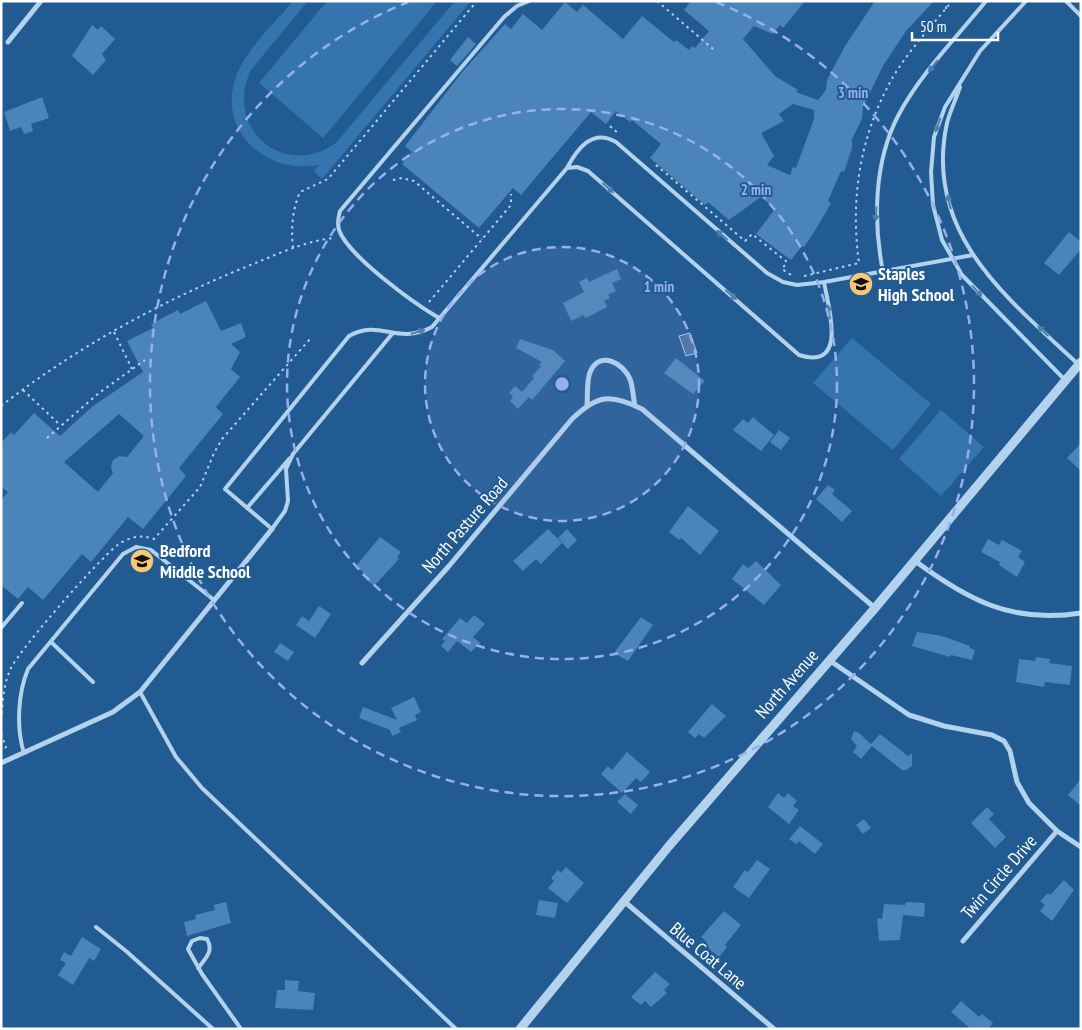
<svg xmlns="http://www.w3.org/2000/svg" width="1082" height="1030" font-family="'PT Sans Narrow',sans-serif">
  <rect width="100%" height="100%" fill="#215b91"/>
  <!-- green -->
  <path fill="#3575af" d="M293,1H308L251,70C223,128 284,180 336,143L455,1H471L322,179L314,171L319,165C265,175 215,129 237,74C248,47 275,23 293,1Z
    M327,1H437L323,138L259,83Z
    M852,338L931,404L893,450L813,383Z
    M941,410L984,447L941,496L899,459Z"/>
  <!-- water -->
  <path fill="#497298" stroke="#a6ceee" d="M690,333L697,353L686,356L679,336Z"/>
  <!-- building -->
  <path fill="#4a84b8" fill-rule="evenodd" d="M691,1H805L783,28L780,25L773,34L754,26L743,39L775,76L798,90L796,92L818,100L826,90L827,80L845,46L875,1H934L906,31L883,66L863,107L862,119L852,139V148L844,172L841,171L828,201L831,203L816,229L804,247L802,246L791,260L756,234L775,209L761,197L729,220L708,202L705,205L650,158L661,144L632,120L630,122L616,111L606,124L591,112L521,195L513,188L479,228L402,164L412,152L405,146L463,71L505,24L511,29L523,14L542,30L565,2L577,12L583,5L623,39L642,16L674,42L676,40L689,50L692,46L695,48L709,31L684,10ZM793,104L814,110V119L796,168L793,167L790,175L767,165L774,156L761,133L784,121L779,114Z
    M92,25L98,30L101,26L115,39L102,54L106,60L93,75L72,56Z
    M468,37L476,44L457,66L450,60Z
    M42,97L49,118L31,124L33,131L24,134L21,127L10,131L4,112Z
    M1069,232L1081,242V249L1059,275L1044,263Z
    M617,269L621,279L612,283L616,291L608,295L610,298L604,301L607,307L590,316L585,318L584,315L571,321L563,303L584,292L579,282L587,278L589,282Z
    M206,301L221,331L241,323L246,337L231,344L240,352L231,369L240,377L216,407L223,414L179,468L186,476L143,529L128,517L91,562L82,554L43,600L28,587L18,599L1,585V500L8,492L1,487V443L11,432L14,435L34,413L60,436L93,406L143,372L127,341L153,328L151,324L178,310L180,314ZM119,414L144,436L127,457L119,456L113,460L111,467L113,473L98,492L64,462Z
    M520,339L553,350L565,361L532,400L529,397L518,409L510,401L513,397L509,393L515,386L522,392L534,378L532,376L541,366L539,365L542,362L516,348Z
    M676,358L705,381L693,394L664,373Z
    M753,417L774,435L761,451L733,430L743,419L748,423Z
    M779,430L790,438L781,450L770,442Z
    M1081,443V471L1067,458Z
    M828,485L835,490L832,494L852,511L842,522L816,499Z
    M688,506L719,531L700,555L681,538L679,540L669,532Z
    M548,529L562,543L541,564L536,559L523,571L513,561Z
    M567,529L577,540L568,549L558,538Z
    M380,537L401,552L397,557L399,559L374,586L361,575L364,573L356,566Z
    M988,539L999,545L1002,540L1022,551L1018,557L1025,562L1017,577L999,565L1000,562L981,552Z
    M756,561L781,585L764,605L732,579L743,564L748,568Z
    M319,606L331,614L315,638L296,625L302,616L309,621Z
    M474,615L485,624L473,637L480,643L471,652L457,641L448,652L441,646L445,641L442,639L460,618L467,623Z
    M641,617L653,625L628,661L614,653Z
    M917,632L942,636L970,646V648L975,650L972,660L951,655L950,657L912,646Z
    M280,643L294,652L288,661L274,652Z
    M1036,657L1050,659L1049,663L1072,666L1070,685L1045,682L1044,687L1016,682L1019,659L1035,661Z
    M414,697L421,712L415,715L417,720L399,728L401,732L392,736L390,730L359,718L363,707L397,720L391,708Z
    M712,704L726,716L704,738L699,734L695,738L688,732Z
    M854,731L859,733L871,744L880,734L908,756L912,753V766L906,770H902L872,746L861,759L853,752L857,746L851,739Z
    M627,752L650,772L641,782L636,778L622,793L601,774L608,766L612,770Z
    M1081,779V806L1068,795Z
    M778,793L784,798L788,793L797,801L793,806L799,810L789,824L768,807Z
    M625,794L638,805L631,814L617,802Z
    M987,807L994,814L989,819L1006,837L995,848L971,823Z
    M864,819L871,828L863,834L856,825Z
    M800,826L823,844L815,854L799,841L796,844L789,839Z
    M757,860L770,869L749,898L733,887L745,870L748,872Z
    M566,867L584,883L567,903L548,888L554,881L551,878L558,870L561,873Z
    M1064,880L1074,890L1052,921L1040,911L1045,905L1040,901L1048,893L1050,895Z
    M539,900L558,903L555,918L536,915Z
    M226,902L231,923L187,936L184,922L196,919L195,915L215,910L214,905Z
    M906,902L925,903L924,917L903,915L900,940L879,941L877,918L882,919L884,904L905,905Z
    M724,911L741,925L725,945L727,947L719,957L708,948L706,941L701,937Z
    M82,937L101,949L94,961L89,958L73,985L58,975L66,963L60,960L64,952L71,956Z
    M655,972L670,984L664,990L667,993L651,1007L645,1001L641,1005L631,997Z
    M285,980L299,981L298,991L315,993L313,1010L275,1008L277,990H285Z
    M961,1001L979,1017L982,1014L993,1023L988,1029H971L951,1012Z"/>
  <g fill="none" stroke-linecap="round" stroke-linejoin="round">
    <!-- path -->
    <path stroke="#b3d2ed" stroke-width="2" stroke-dasharray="2.5 4" stroke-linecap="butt" d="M657,1L713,49
      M946,9V1
      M610,126L619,134
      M656,165L745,241L752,234L787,262L782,269L791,275
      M393,180L402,178L414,181L482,239
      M293,248C291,228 292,211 300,192L328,179L477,1
      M804,276L859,263C850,198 860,135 893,77C909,50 932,26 952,1
      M429,302L511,205V194
      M114,332L132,369
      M23,390L60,425
      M1,406C78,346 167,298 258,262C282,252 307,241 333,238
      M47,438L99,393L145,360
      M1,720C3,703 3,684 11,668C20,649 105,551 122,542C133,536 143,535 154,539L200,487L214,453L222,439L310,339
      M1,734L6,747L1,750"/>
    <!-- service -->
    <path stroke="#b3d2ed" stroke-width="4" d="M1026,1L980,51L945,107L934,137L931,172L933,205L942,240L962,275L1065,380
      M1066,1L1081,16
      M960,87C956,99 950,111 947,123C923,233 1007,298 1078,364
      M567,168L577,167L588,171L799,355C849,371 828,306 824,282
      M883,272C873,221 874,162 898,116C920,74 956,38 986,1
      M439,318C415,304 348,256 339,230C337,223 338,218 340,211L504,17L517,6L529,1
      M392,334L293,454L286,469L288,501L285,511L272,529L225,489L349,336C381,318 396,346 432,327L567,168C577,149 592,128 616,142L767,273L783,282L797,285L824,282L973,255
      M247,508L290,458
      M1,628L22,603
      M51,642L93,682
      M140,692L176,757L202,788L456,1029
      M24,753C16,728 18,693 28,669L123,554L136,547L151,550L214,600
      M96,927L126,951L213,1029
      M198,968C206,958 214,951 207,939L200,938L192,941L188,949L202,974L241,1029"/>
    <!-- minor -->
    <path stroke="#b3d2ed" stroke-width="5" d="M8,42L41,1
      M587,405C588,394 586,379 591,370C601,351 623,363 630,379C633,387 633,397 635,406
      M915,561C968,600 1012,624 1081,613
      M829,660L909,715L944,726L992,735L1004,741L1010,751L1017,782L1029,803L1057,831L1081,847
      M362,663L449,566L572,419C597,395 610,393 642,409L875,608
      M1,763L113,712L140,692L272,529
      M625,902L774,1029
      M963,941L1057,831"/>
    <!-- tertiary -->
    <path stroke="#b3d2ed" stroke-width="9" d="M520,1029L669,846L875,608L1081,362"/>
  </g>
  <!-- one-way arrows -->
  <defs><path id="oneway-solid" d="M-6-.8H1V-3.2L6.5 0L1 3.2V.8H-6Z" transform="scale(1.25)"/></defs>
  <g fill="#4d7fad">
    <use href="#oneway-solid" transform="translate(933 66) rotate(130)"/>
    <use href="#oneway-solid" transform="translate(938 125) rotate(110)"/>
    <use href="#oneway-solid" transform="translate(608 188) rotate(41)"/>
    <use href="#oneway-solid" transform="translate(949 202) rotate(-104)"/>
    <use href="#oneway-solid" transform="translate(876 214) rotate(94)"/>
    <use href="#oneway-solid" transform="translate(722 235) rotate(-139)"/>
    <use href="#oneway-solid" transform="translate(977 291) rotate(48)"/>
    <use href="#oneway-solid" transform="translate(731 295) rotate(41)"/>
    <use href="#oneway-solid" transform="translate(829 312) rotate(-100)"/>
    <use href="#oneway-solid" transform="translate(1043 331) rotate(-137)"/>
    <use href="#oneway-solid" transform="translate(418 332) rotate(-16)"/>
  </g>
  <!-- distance rings -->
  <circle cx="562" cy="384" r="137" fill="#99afed" fill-opacity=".12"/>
  <g fill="none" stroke="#99afed" stroke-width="2.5" stroke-dasharray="9 6">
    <circle cx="562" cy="384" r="137"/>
    <circle cx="562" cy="384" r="275"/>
    <path d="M716 2A412 412 0 1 1 408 2"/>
  </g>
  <!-- icons -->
  <defs>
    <g id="school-disc" transform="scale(1.25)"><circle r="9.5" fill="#f9c874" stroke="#215b91"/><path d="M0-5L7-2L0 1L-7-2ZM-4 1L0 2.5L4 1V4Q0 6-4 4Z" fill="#111"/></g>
  </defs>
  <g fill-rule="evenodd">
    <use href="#school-disc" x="861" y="284"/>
    <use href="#school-disc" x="142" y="561"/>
  </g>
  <g text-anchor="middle" stroke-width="4" stroke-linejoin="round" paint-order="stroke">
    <!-- poi labels -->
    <g font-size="18" font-weight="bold" fill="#fff" stroke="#215b91" text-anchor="start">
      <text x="878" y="280">Staples<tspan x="878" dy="21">High School</tspan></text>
      <text x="160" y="557">Bedford<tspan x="160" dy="21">Middle School</tspan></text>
    </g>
    <!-- street labels -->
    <g font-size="18" fill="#fff" stroke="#215b91">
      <text transform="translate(465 525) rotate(-49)" y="6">North Pasture Road</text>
      <text transform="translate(787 684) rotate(-49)" y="6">North Avenue</text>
      <text transform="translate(999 877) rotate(-49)" y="6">Twin Circle Drive</text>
      <text transform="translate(708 956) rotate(40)" y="6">Blue Coat Lane</text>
    </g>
  </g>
  <circle cx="562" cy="384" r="8" fill="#99afed" stroke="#215b91" stroke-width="2.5"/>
  <g font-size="15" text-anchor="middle" font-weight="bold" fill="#99afed" stroke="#215b91" stroke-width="4" stroke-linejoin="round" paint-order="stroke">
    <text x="853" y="98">3 min</text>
    <text x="756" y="195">2 min</text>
    <text x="659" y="292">1 min</text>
  </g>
  <!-- border -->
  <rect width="1082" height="1030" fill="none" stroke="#ffffff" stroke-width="5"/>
  <!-- scale -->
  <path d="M912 32v8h86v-8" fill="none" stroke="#ffffff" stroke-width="2.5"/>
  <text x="920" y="32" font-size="15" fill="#ffffff" stroke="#215b91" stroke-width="4" paint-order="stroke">50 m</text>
</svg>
